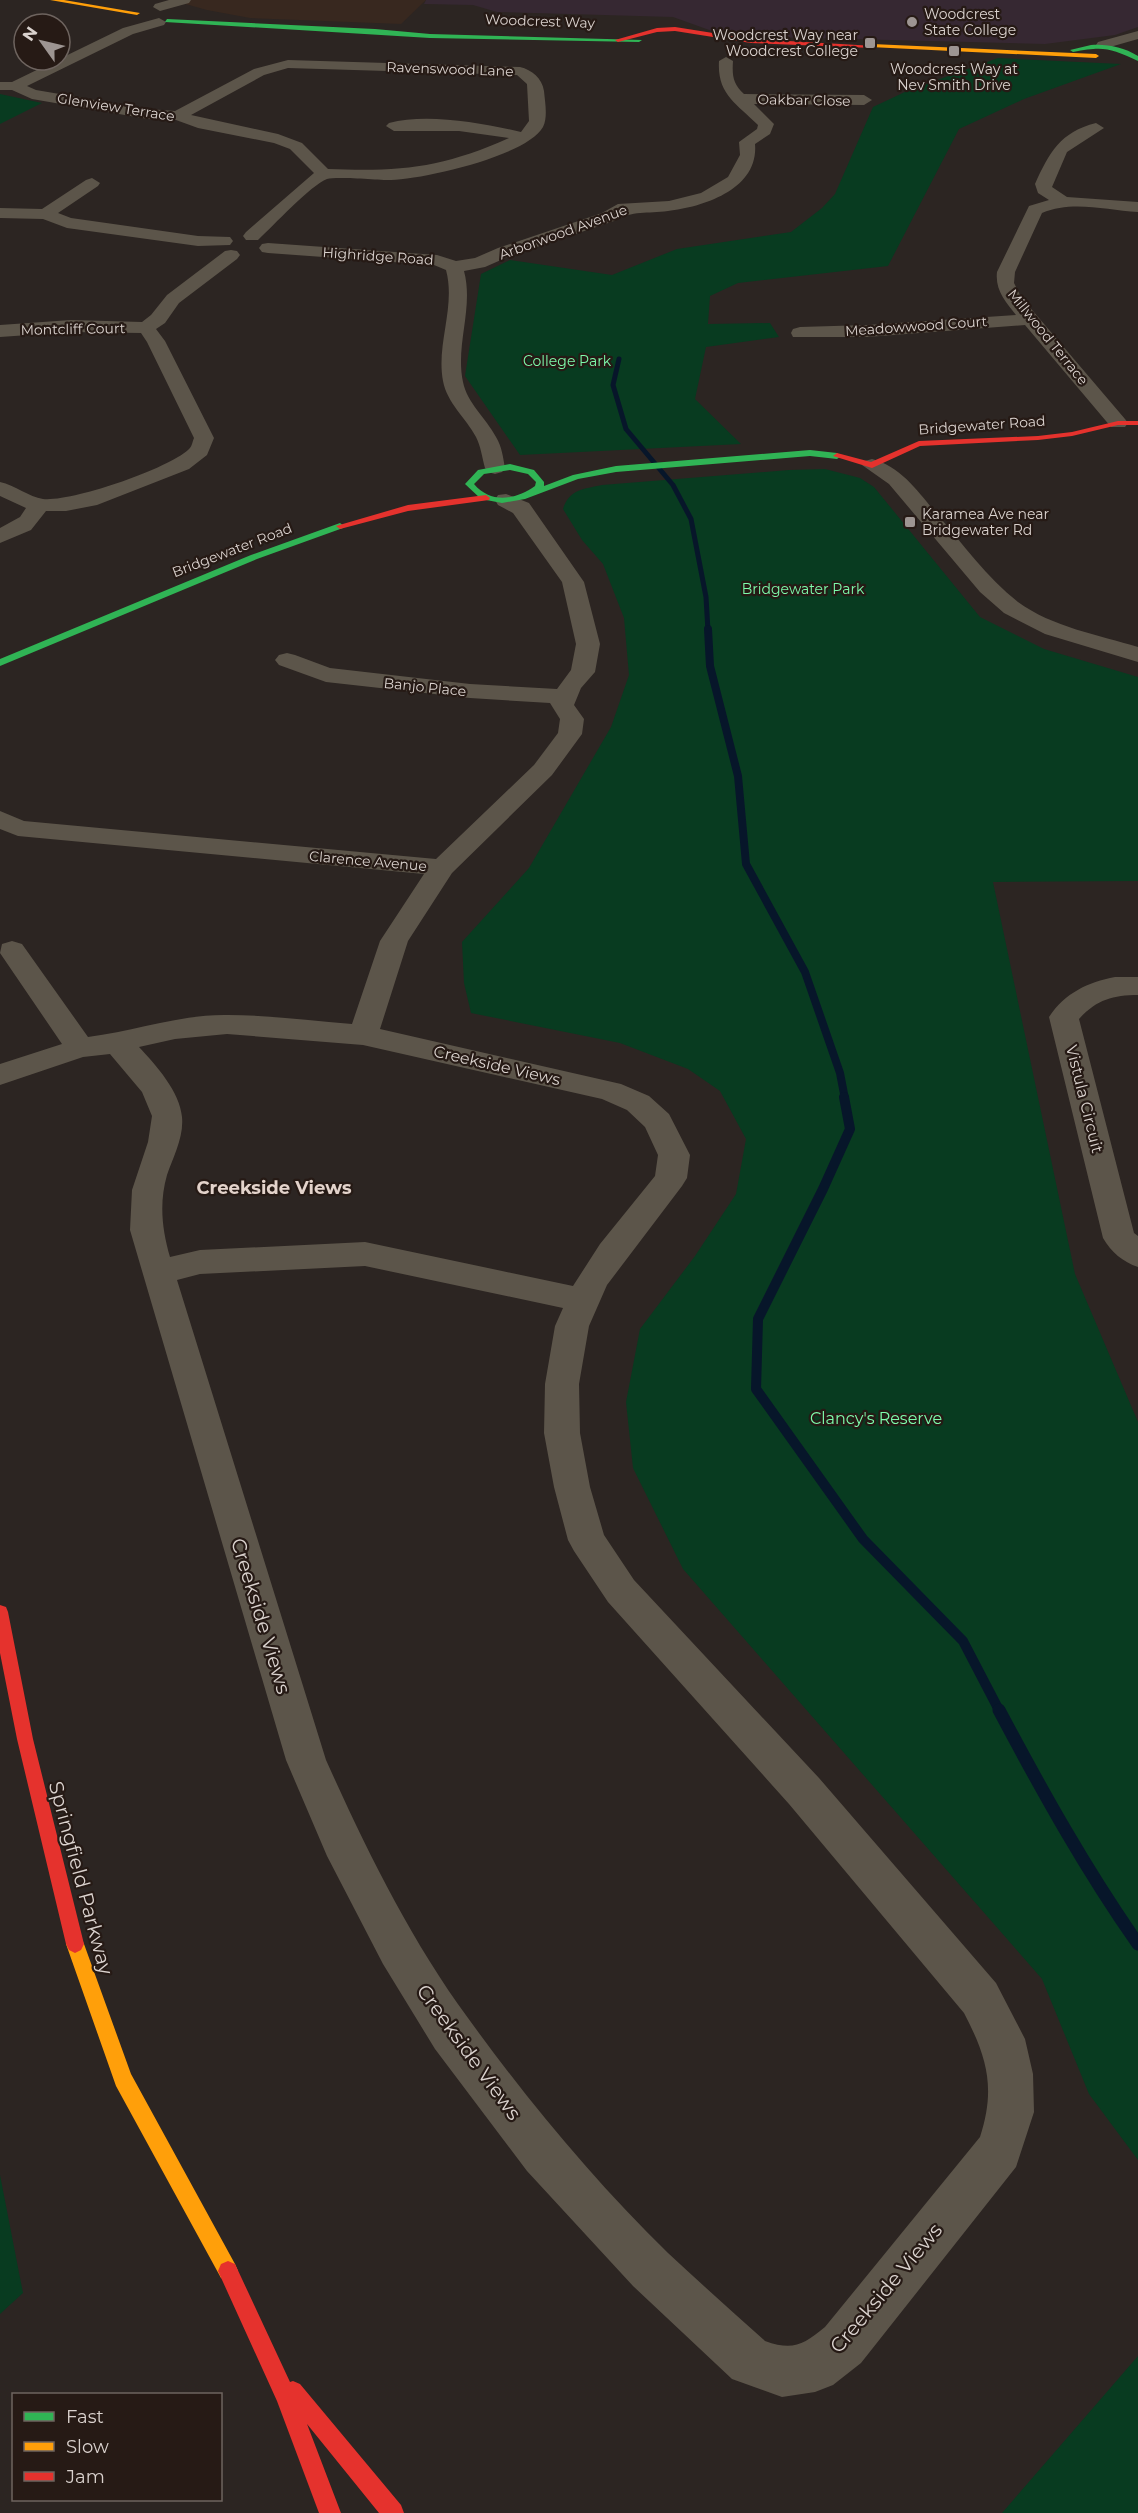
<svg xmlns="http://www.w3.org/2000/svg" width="1138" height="2513" font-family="Montserrat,sans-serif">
  <rect width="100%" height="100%" fill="#2c2522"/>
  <!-- built -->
  <path fill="#38281f" d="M141,0H426L401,24L250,18L207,10L171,0Z"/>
  <!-- education -->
  <path fill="#362832" d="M426,0H1138V27L1115,35L1045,44L734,36L712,31L673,17L497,12L473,5L424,4Z"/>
  <!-- green -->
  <path fill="#083b20" d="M998,58L1121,64L1024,99L959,129L888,266L738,283L710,296L708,324L770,323L779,337L706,347L695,399L741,444L520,455L465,376L481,274L510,260L612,275L677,249L791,232L822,208L835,194L873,107L907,91Z
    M0,94L42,103L0,124Z
    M825,469L860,478L874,487L980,617L1044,649L1138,677V881L993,882L1075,1274L1138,1422V2160L1089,2094L1042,1979L683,1569L633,1468L626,1402L640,1329L695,1256L736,1194L746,1139L720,1091L688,1069L620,1043L471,1013L464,983L462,942L529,868L611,727L629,675L624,618L603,564L582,540L563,509C569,489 584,489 602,485L789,470Z
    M0,2175L23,2293L0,2314Z
    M1138,2356V2513H1002Z"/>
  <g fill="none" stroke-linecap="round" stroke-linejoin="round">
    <!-- stream-far3 -->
    <path stroke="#07162a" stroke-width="5" d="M619,359L613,385L626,429L673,485L691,519L706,597L708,631"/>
    <!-- stream-far2 -->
    <path stroke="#07162a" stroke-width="8" d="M708,629L710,666L738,776L746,864L805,972L840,1073L845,1099"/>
    <!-- stream-far1 -->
    <path stroke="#07162a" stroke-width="10" d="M844,1097L850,1129L823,1189L758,1319L756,1389L863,1539L963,1641L1000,1712"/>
    <!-- stream -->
    <path stroke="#07162a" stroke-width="13" d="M999,1710C1042,1791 1086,1870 1138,1944"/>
    <!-- street -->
    <path fill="#5c554a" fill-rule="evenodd" d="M169,0H191L189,3L160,11L153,7L155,4Z
      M159,18L166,22L164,25L133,34L27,86L36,90L148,109L175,111L254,69L288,60L520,67C532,70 542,78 544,91C545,102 548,117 543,127C527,156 423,179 391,180C377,180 336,176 327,179C311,185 273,226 258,240H246L243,236L246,232L314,173L290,149L274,143L198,128L176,120L148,119L32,99L12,90H0V82H12L123,28ZM288,68L517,75L527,84L529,121L521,132C482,123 427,113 389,123L386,126L394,131H459L509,138C442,168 400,172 328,169L302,143L278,134L191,115L264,75Z
      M1138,31V39L1103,49L1096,45L1098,42Z
      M726,57L733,61C732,76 733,84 744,94L864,95L872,100L864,105L754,104L774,124L770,134L755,144C759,189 704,207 668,211C647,214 633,210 614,221L510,256L485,267L464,271C474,308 455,345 463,382C467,403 486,418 496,437C502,447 503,457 505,468L502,472L495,474L488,472L485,468C482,457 481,447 476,437C466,418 447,403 443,381C436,344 456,307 446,270L434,265L268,253L262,252L259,248L262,244L268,243L437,255L456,261L475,258L498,248L602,213L618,204L669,201L701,193L728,177L740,155L739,142L757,129L758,125C736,103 717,94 719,61Z
      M1096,123L1104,128L1067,152L1052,187L1067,197L1138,202V212C1106,210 1072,200 1042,213L1015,272L1014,283L1021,297L1125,419L1128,423L1125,427H1111L1025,325L867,337H793L791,333L793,329L800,327L867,325L1016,315C1005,301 995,290 997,272L1029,206L1049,200L1038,193L1035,184C1049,153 1060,132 1096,123Z
      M92,178L100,183L98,186L58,213L71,218L198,236L230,237L233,241L230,245L198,246L67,228L43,219L0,218V208L42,209L86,180Z
      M231,250L237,251L240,255L237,259L179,303L165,323L156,329L165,341L214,438L207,455L189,469L97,505L66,511H46L31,530L0,543V528L20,517L26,508L0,496V482C15,485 29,497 43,499C72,502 167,469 188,450C192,447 192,443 194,438L147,342L141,333L71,332L0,337V325L71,320L142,322L151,315L167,295L225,251Z
      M872,459C901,466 919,493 937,514C963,544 987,578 1018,602C1052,627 1099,635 1138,647V662L1045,634L1004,613L980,592L889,484L862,465L865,461Z
      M506,494L529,503L584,582L600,644L595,672L581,688L574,705L584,719L582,734L552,775L452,873L408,941L380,1029L621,1084L649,1096L669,1114L690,1155L687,1178L682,1186L607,1285L589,1326L579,1384L580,1433L590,1487L604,1535L634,1580L819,1778L996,1983L1025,2039L1033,2074L1034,2112L1016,2167L861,2363L833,2385L815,2392L782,2397L732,2379L633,2286L527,2171L435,2049L383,1964L327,1856L286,1760L130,1230L132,1190L148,1142L152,1116L142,1092L110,1054L83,1057L0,1085V1064L62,1044L0,953L2,944L12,941L22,944L88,1037C135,1031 181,1014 228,1015C269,1015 311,1021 352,1024L380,941L424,874L18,836L0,829V811L24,821L436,859L534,765L558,733L560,719L550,703L470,698L326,682L279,665L275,660L279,655L287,653L295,655L330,668L470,684L557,689L571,670L576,644L562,582L513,513L498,505L495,500L498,495ZM227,1034L363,1045L602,1099L627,1110L645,1127L658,1155L655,1176L600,1244L573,1286L365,1242L200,1250L170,1257C162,1229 159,1203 167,1175C173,1157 184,1137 182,1117C180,1092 156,1065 139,1047L175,1039ZM365,1266L563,1308L555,1326L545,1384L544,1433L554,1487L568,1540L574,1551L608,1602L789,1804L964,2013C987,2057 996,2088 980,2137L825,2327C803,2345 793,2351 765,2341C733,2312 700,2283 668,2253C595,2182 528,2101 468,2018C410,1939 366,1849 326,1760L177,1280L200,1274Z
      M1115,977H1138V995C1113,995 1096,1000 1079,1019L1134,1233L1138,1236V1267C1123,1262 1111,1252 1103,1238L1049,1017C1065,993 1088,982 1115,977Z"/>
    <!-- fast -->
    <path fill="#30b455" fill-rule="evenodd" d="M167,19L375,29L430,34L642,40L639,42L430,38L165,22Z
      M1091,45C1108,44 1123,47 1138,56V61C1110,48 1104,46 1073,52L1070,50Z
      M810,450L837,453L841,456L837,459L810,456L616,472L578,479L525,499L502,503L481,499L465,484L478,470L510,464L534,470L544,482V486L573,475L616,466ZM510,470L528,474L536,482L535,486C515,500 491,504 474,484L484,474Z
      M340,523L344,526L343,528L257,559L0,666V659L251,555Z"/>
    <!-- slow -->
    <path fill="#ff9f0a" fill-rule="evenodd" d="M50,0H64L140,13L137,15Z
      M872,44L1096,54L1099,56L1096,58L870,47Z
      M75,1935L81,1938L84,1944L131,2074L235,2264L238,2271L235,2278L228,2281L221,2278L116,2086L66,1944L69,1938Z"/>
    <!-- jam -->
    <path fill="#e5322d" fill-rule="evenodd" d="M675,27L751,39L875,46L872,48L751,43L675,31L657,32L618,42L615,40L657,28Z
      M1118,421H1138V425H1118L1072,436L1038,440L920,446L872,468L833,456L837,453L871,462L919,441L1038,436L1072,432Z
      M486,495L490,498L489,500L408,511L340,529L336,526L408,505Z
      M0,1605L6,1607L8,1612L33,1739L84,1944L81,1950L75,1953L69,1950L66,1944L17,1739L0,1653Z
      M228,2261L235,2264L290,2382L293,2381L300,2384L401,2505L404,2513H379L307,2424L341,2513H319L277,2401L218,2271L221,2264Z"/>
  </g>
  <!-- markers -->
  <g fill="#9d9592" stroke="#261a15" stroke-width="2">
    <circle cx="912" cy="22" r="6"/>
    <rect x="864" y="37" width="12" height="12" rx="3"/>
    <rect x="948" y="45" width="12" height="12" rx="3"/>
    <rect x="904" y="516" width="12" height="12" rx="3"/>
  </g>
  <g text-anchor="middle" stroke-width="4.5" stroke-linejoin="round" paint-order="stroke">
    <!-- far-poi labels -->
    <g font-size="14" fill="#dad2ce" stroke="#261a15" text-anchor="start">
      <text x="924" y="19">Woodcrest<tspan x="924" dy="16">State College</tspan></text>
      <text x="858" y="40" text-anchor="end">Woodcrest Way near<tspan x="858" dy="16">Woodcrest College</tspan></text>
      <text x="954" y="74" text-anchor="middle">Woodcrest Way at<tspan x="954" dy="16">Nev Smith Drive</tspan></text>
      <text x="922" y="519">Karamea Ave near<tspan x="922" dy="16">Bridgewater Rd</tspan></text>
    </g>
    <!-- far-street labels -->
    <g font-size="14" fill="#dad2ce" stroke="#261a15">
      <text transform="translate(540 21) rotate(2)" y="5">Woodcrest Way</text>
      <text transform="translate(450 69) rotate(2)" y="5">Ravenswood Lane</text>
      <text transform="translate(804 100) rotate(1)" y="5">Oakbar Close</text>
      <text transform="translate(116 107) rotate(9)" y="5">Glenview Terrace</text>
      <text transform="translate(563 232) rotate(-20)" y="5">Arborwood Avenue</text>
      <text transform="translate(378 256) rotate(4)" y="5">Highridge Road</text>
      <text transform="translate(916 326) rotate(-4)" y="5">Meadowwood Court</text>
      <text transform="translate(73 329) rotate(-1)" y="5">Montcliff Court</text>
      <text transform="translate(1048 337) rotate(51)" y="5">Millwood Terrace</text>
      <text transform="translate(982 425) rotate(-4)" y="5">Bridgewater Road</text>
      <text transform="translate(232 550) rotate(-21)" y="5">Bridgewater Road</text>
      <text transform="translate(425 687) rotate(6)" y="5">Banjo Place</text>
      <text transform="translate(368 861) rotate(5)" y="5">Clarence Avenue</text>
    </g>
    <!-- far-park labels -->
    <g font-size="14" fill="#7efcac" stroke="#261a15">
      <text x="567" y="366">College Park</text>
      <text x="803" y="594">Bridgewater Park</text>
    </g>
    <!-- street labels -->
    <g font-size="16" fill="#dad2ce" stroke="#261a15">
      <text transform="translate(497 1065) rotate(13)" y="6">Creekside Views</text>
      <text transform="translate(1085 1099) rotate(76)" y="6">Vistula Circuit</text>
    </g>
    <!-- park labels -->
    <g font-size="16" fill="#7efcac" stroke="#261a15">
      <text x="876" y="1424">Clancy's Reserve</text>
    </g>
    <!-- neighbourhood labels -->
    <g font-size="18" font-weight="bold" fill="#e3d3cb" stroke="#261a15">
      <text x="274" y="1194">Creekside Views</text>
    </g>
    <!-- near-street labels -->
    <g font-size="20" fill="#dad2ce" stroke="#261a15">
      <text transform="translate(261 1616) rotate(73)" y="7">Creekside Views</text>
      <text transform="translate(81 1878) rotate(75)" y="7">Springfield Parkway</text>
      <text transform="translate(469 2052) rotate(54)" y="7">Creekside Views</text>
      <text transform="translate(886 2288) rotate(-50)" y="7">Creekside Views</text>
    </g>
  </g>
  <!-- legend -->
  <rect x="12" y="2393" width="210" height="108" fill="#261a15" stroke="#6e645f" stroke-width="1.5"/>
  <rect x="24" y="2412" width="30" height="9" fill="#30b455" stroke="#6e645f" stroke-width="1.5"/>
  <text x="66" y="2423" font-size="18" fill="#dad2ce">Fast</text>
  <rect x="24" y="2442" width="30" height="9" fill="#ff9f0a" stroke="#6e645f" stroke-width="1.5"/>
  <text x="66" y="2453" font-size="18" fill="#dad2ce">Slow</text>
  <rect x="24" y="2472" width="30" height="9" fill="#e5322d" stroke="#6e645f" stroke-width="1.5"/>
  <text x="66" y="2483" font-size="18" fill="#dad2ce">Jam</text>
  <!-- north arrow -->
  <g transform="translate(42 42) rotate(304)"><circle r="28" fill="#261a15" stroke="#6e645f" stroke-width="1.5"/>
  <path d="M0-4.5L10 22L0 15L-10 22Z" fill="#9d9592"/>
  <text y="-9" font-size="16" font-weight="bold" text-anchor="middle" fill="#dad2ce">N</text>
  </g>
</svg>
